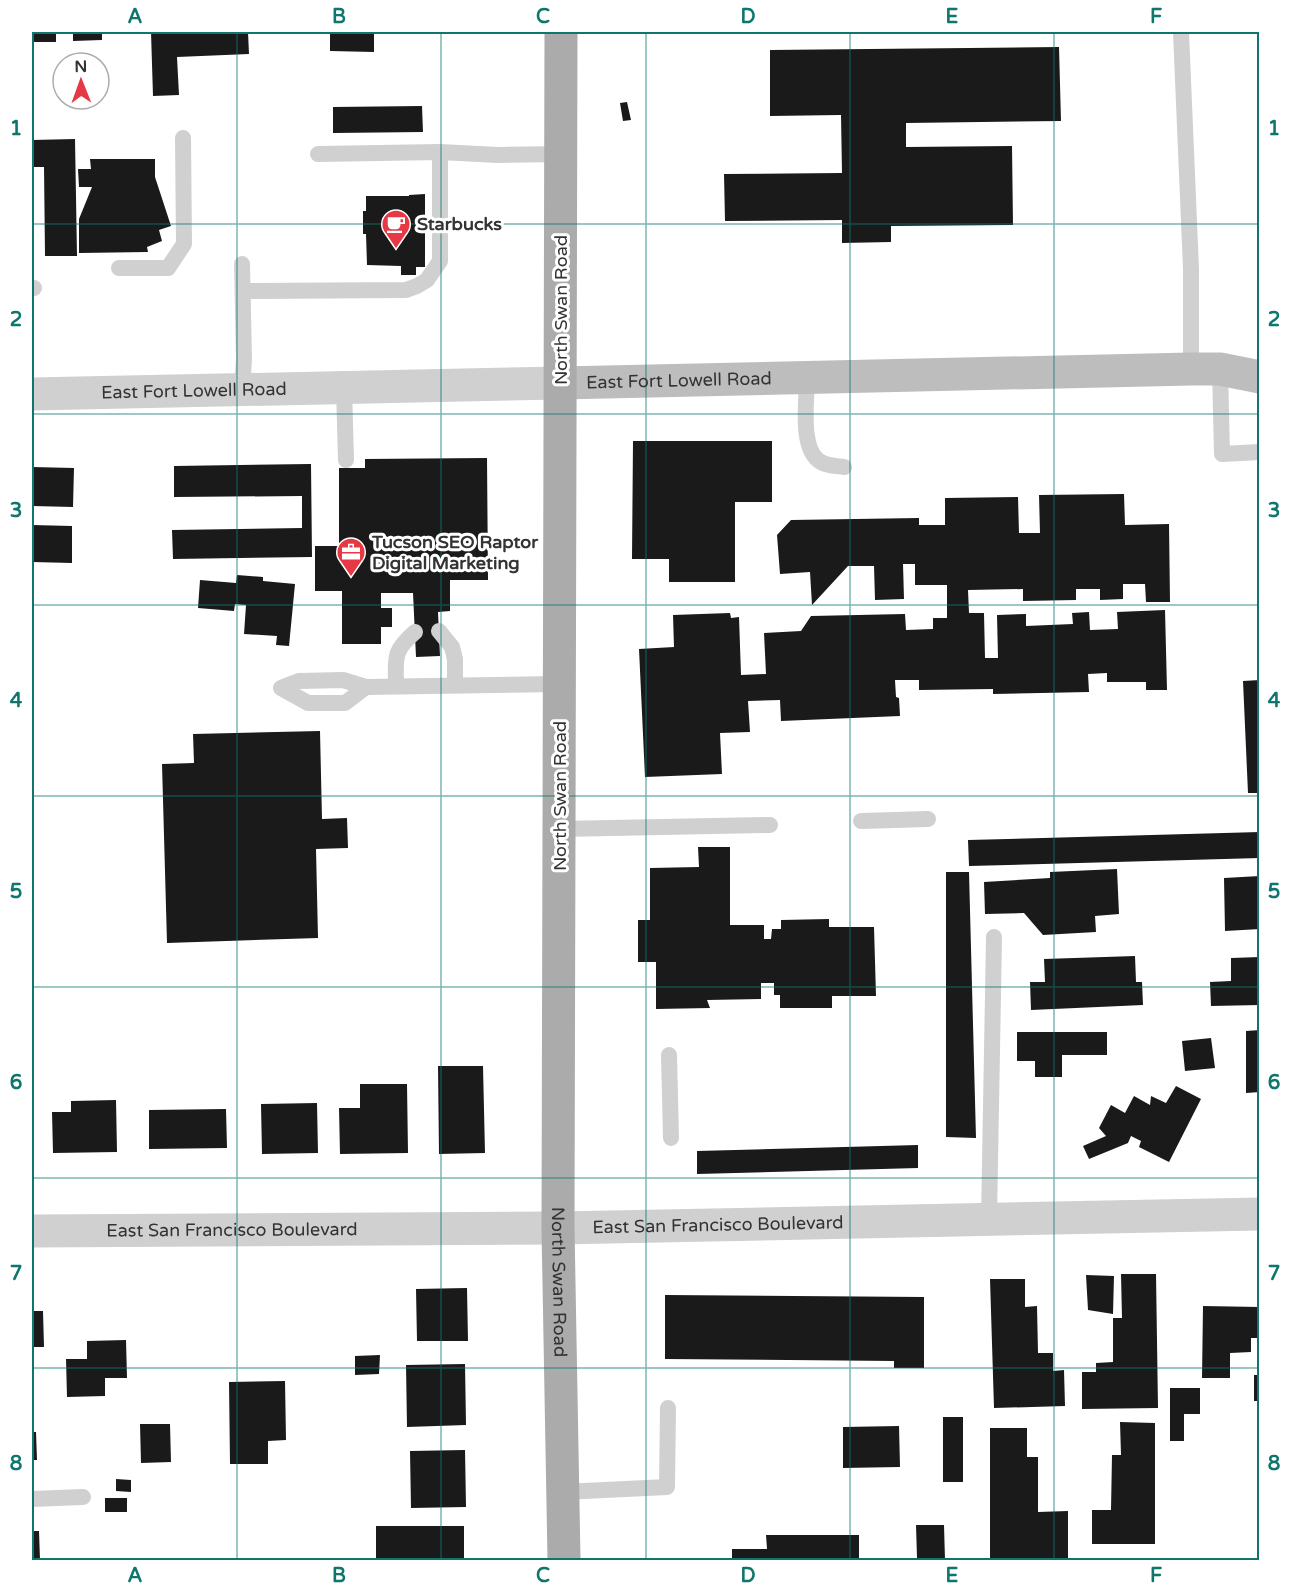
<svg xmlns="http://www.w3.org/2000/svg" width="1291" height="1592" font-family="'Varela Round',sans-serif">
  <rect width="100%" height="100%" fill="#fff"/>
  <!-- building -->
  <path fill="#1a1a1a" d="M32,32H56V42H32Z
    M73,32H102V40L73,41Z
    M151,32H248L249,54L177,57L179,95L153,96Z
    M330,32H374V52L330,51Z
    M1059,47L1061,121L906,123V147L1012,146L1013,225L891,226V242L842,243V220L725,221L724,174L842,173L841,115L770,116V50Z
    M627,102L631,120L623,121L620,103Z
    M422,106L423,132L333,133V107Z
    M75,139L77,256H45L44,167H32V140Z
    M90,159H155V177L171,226L159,230L162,241L147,247L148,252L79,253V219L92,187H79L78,169H91Z
    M32,180H34V255H32Z
    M425,194V267H416V275H401V266L367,265L366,234H363V211H366V196H409V195Z
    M633,441H772V502H735V582H669V559H632Z
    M487,458L488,580H450V611L438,612L440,656L416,657L413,593H381V608H392V627H381V644H342V591H315V546H339V468H365V459Z
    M311,464L312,557L173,559L172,530L302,528V496L174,497V466Z
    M32,467L74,468L73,507L32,506Z
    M1124,494L1125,525L1169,524L1170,602H1146L1145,584H1123V599L1100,600V589H1076V600L1023,601V589L968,590L969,613H984L985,658H998L997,615L1026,614V626L1073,624L1072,613L1089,612L1090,630L1118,629L1117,612L1165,610L1167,690H1146V682H1107V673L1088,674L1089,692L993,694V689L919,690V680H895L896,697L899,698L900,716L781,721L780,700L748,701L750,732L720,733L722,774L645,777L639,649L674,647L673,615L730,613L731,618L739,617L741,675L766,674L764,633L801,631L811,616L905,614L906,630L933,629V618H947V585H915V564H903L904,599L875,600L874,566H848L812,605L810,572L780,574L777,535L791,520L919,518V525H945V498L1018,497L1019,533H1040L1039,495Z
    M32,525L72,526V563L32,562Z
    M237,575L263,577V581L295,584L289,646L276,645L277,636L244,634L246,605L235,604L234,611L198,608L200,580L236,583Z
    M1260,680V793H1248L1243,681Z
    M320,731L322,819L347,818L348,848L316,849L318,938L167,943L162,764L194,763L193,734Z
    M1260,832V858L969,866L968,840Z
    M698,847H730V925H764V939H771L772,929H781V920L829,919V927H874L876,996H832V1008H780V995H774V983H761V999L707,1000L710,1008L656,1009V962H638V920H650V868L699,867Z
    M1117,869L1119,914L1095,916L1096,932L1043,935L1024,913L985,914L984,882L1050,878V872Z
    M946,872H969L976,1138L946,1137Z
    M1260,876V929L1225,931L1224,878Z
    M1135,956L1136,982H1142L1143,1005L1031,1010L1030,982H1045L1044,959Z
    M1260,957V1005L1211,1006L1210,982L1231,981V958Z
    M1260,1030V1092L1246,1093V1031Z
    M1017,1032H1107V1055H1062V1077H1035V1061H1017Z
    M1211,1038L1215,1068L1185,1071L1182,1041Z
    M438,1066H483L485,1153L439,1154Z
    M360,1084H407L408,1153L340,1154L339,1108H360Z
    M1176,1086L1201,1099L1169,1162L1139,1147L1141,1141L1131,1136L1128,1143L1089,1159L1083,1146L1106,1136L1099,1128L1111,1105L1125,1113L1134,1096L1150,1105L1151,1096L1166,1103Z
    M116,1100L117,1152L53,1153L52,1112H71V1101Z
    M317,1103L318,1153L262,1154L261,1104Z
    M226,1109L227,1148L149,1149V1110Z
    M918,1145V1168L697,1174V1151Z
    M1121,1274H1156L1158,1408L1082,1409V1372H1096V1363L1113,1362V1318H1122Z
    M1086,1275L1114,1276L1113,1314L1088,1310Z
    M990,1279H1025V1307L1037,1306L1038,1353H1053V1371L1064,1370L1065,1406L994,1408Z
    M467,1288L468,1341H417L416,1289Z
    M665,1295L924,1297V1368H894V1361L665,1359Z
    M1203,1306L1260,1307V1338H1251V1352L1230,1353V1378H1202Z
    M32,1311H43L44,1347H32Z
    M126,1340L127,1378H105V1396L67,1397L66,1359H87V1341Z
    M380,1355L379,1374L355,1375V1356Z
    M465,1364L466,1425L407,1427L406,1365Z
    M1254,1375H1260V1401H1254Z
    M285,1381L286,1440L268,1441V1464H230L229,1382Z
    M1170,1388H1200V1414H1184V1441H1170Z
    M943,1417H963V1482H943Z
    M1120,1422L1155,1423V1544H1092V1510H1111L1112,1455H1121Z
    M140,1424H170L171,1462L141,1463Z
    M899,1426L900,1467L843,1468V1427Z
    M990,1428H1027V1457H1038V1512L1068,1511V1559H990Z
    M32,1432H36L37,1460H32Z
    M465,1450L466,1507L411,1508L410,1451Z
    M116,1479L131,1480V1492L116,1491Z
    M105,1498H127V1512H105Z
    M916,1525H944L945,1560H732V1549H767L766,1535H859V1558H917Z
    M376,1526H464V1560H376Z
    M32,1531H39L40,1560H32Z"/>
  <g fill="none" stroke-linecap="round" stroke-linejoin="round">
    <!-- lane -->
    <path stroke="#d0d0d0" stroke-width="16" d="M1181,32L1191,269V369
      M318,154L440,152L498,155L561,154
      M119,268H168L184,244L183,138
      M32,288H34
      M243,291L406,290L417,286L427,280L440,261V152
      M1220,369L1222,454L1260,452
      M807,378C807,399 799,450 821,462C827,466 837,466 844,467
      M344,387L346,460
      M242,390L244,359L242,264
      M439,631L452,647L455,659V686
      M396,686C396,658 392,652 415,632
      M366,687L345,703H308L281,688L299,681L343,680L366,687L560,684
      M861,821L928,819
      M560,829L770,825
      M669,1055L671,1138
      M989,1219L994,937
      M563,1492L667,1487L668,1408
      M32,1499L83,1497"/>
    <!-- street -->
    <g stroke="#d0d0d0" stroke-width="33">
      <path id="s1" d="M32,394L561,383"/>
      <path id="s2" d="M32,1231L558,1228L1260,1214"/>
    </g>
    <!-- secondary -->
    <path stroke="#bdbdbd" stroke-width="33" id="s3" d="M561,383L1191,369H1220L1260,377"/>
    <!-- primary -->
    <path stroke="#ababab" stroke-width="33" id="s4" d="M561,32L558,1228L564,1560"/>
  </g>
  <!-- grid -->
  <path fill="none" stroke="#0f766e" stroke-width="1.5" stroke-opacity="0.55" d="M237,32V1560M441,32V1560M646,32V1560M850,32V1560M1054,32V1560M32,224H1260M32,414H1260M32,605H1260M32,796H1260M32,987H1260M32,1178H1260M32,1368H1260"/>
  <!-- icons -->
  <defs>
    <g id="cafe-pin" transform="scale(1.5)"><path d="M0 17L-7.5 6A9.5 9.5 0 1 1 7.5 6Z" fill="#e63946" stroke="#fff"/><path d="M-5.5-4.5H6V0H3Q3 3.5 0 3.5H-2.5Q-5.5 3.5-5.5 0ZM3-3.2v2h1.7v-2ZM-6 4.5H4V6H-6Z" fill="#fff"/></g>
    <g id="office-pin" transform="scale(1.5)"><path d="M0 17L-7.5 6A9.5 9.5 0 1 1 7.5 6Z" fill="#e63946" stroke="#fff"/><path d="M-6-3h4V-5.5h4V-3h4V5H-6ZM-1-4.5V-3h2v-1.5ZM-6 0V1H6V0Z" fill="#fff"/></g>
  </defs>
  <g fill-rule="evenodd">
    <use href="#cafe-pin" x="396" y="224"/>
    <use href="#office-pin" x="351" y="552"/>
  </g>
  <g text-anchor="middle" stroke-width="6" stroke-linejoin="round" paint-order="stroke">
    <!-- poi labels -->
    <g font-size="18" font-weight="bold" fill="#333" stroke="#fff" text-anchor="start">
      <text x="417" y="230">Starbucks</text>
      <text x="372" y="548">Tucson SEO Raptor<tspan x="372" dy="21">Digital Marketing</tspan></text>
    </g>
    <!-- street labels -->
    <g font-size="18" fill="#333" stroke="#fff">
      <text transform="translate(561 310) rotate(-90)" y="6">North Swan Road</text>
      <text dy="6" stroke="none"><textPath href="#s3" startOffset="118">East Fort Lowell Road</textPath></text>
      <text dy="6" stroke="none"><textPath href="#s1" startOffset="162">East Fort Lowell Road</textPath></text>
      <text transform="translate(560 796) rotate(-90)" y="6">North Swan Road</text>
      <text dy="6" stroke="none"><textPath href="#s2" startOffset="686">East San Francisco Boulevard</textPath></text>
      <text dy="6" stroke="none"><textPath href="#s2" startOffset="200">East San Francisco Boulevard</textPath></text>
      <text dy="6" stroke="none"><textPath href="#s4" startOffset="1250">North Swan Road</textPath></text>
    </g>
  </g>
  <!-- border -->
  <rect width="1291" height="1592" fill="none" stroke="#ffffff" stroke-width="66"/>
  <!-- north arrow -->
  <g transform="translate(81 81) rotate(359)"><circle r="28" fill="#ffffff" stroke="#adadad" stroke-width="1.5"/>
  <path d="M0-4.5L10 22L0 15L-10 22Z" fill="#e63946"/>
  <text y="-9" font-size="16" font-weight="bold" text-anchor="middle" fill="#333333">N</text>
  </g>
  <rect x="33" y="33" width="1225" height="1526" fill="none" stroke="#0f766e" stroke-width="2"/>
  <g font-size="20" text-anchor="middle" font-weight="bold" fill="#0f766e">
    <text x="135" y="23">A</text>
    <text x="339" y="23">B</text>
    <text x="543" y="23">C</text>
    <text x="748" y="23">D</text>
    <text x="952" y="23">E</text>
    <text x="1156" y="23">F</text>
    <text x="16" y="135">1</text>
    <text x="1274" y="135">1</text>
    <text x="16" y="326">2</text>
    <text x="1274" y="326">2</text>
    <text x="16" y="517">3</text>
    <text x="1274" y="517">3</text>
    <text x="16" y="707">4</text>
    <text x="1274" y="707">4</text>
    <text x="16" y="898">5</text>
    <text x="1274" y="898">5</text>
    <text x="16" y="1089">6</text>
    <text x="1274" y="1089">6</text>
    <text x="16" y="1280">7</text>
    <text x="1274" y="1280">7</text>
    <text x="16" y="1470">8</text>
    <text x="1274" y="1470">8</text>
    <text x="135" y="1582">A</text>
    <text x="339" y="1582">B</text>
    <text x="543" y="1582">C</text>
    <text x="748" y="1582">D</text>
    <text x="952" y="1582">E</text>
    <text x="1156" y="1582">F</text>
  </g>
</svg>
